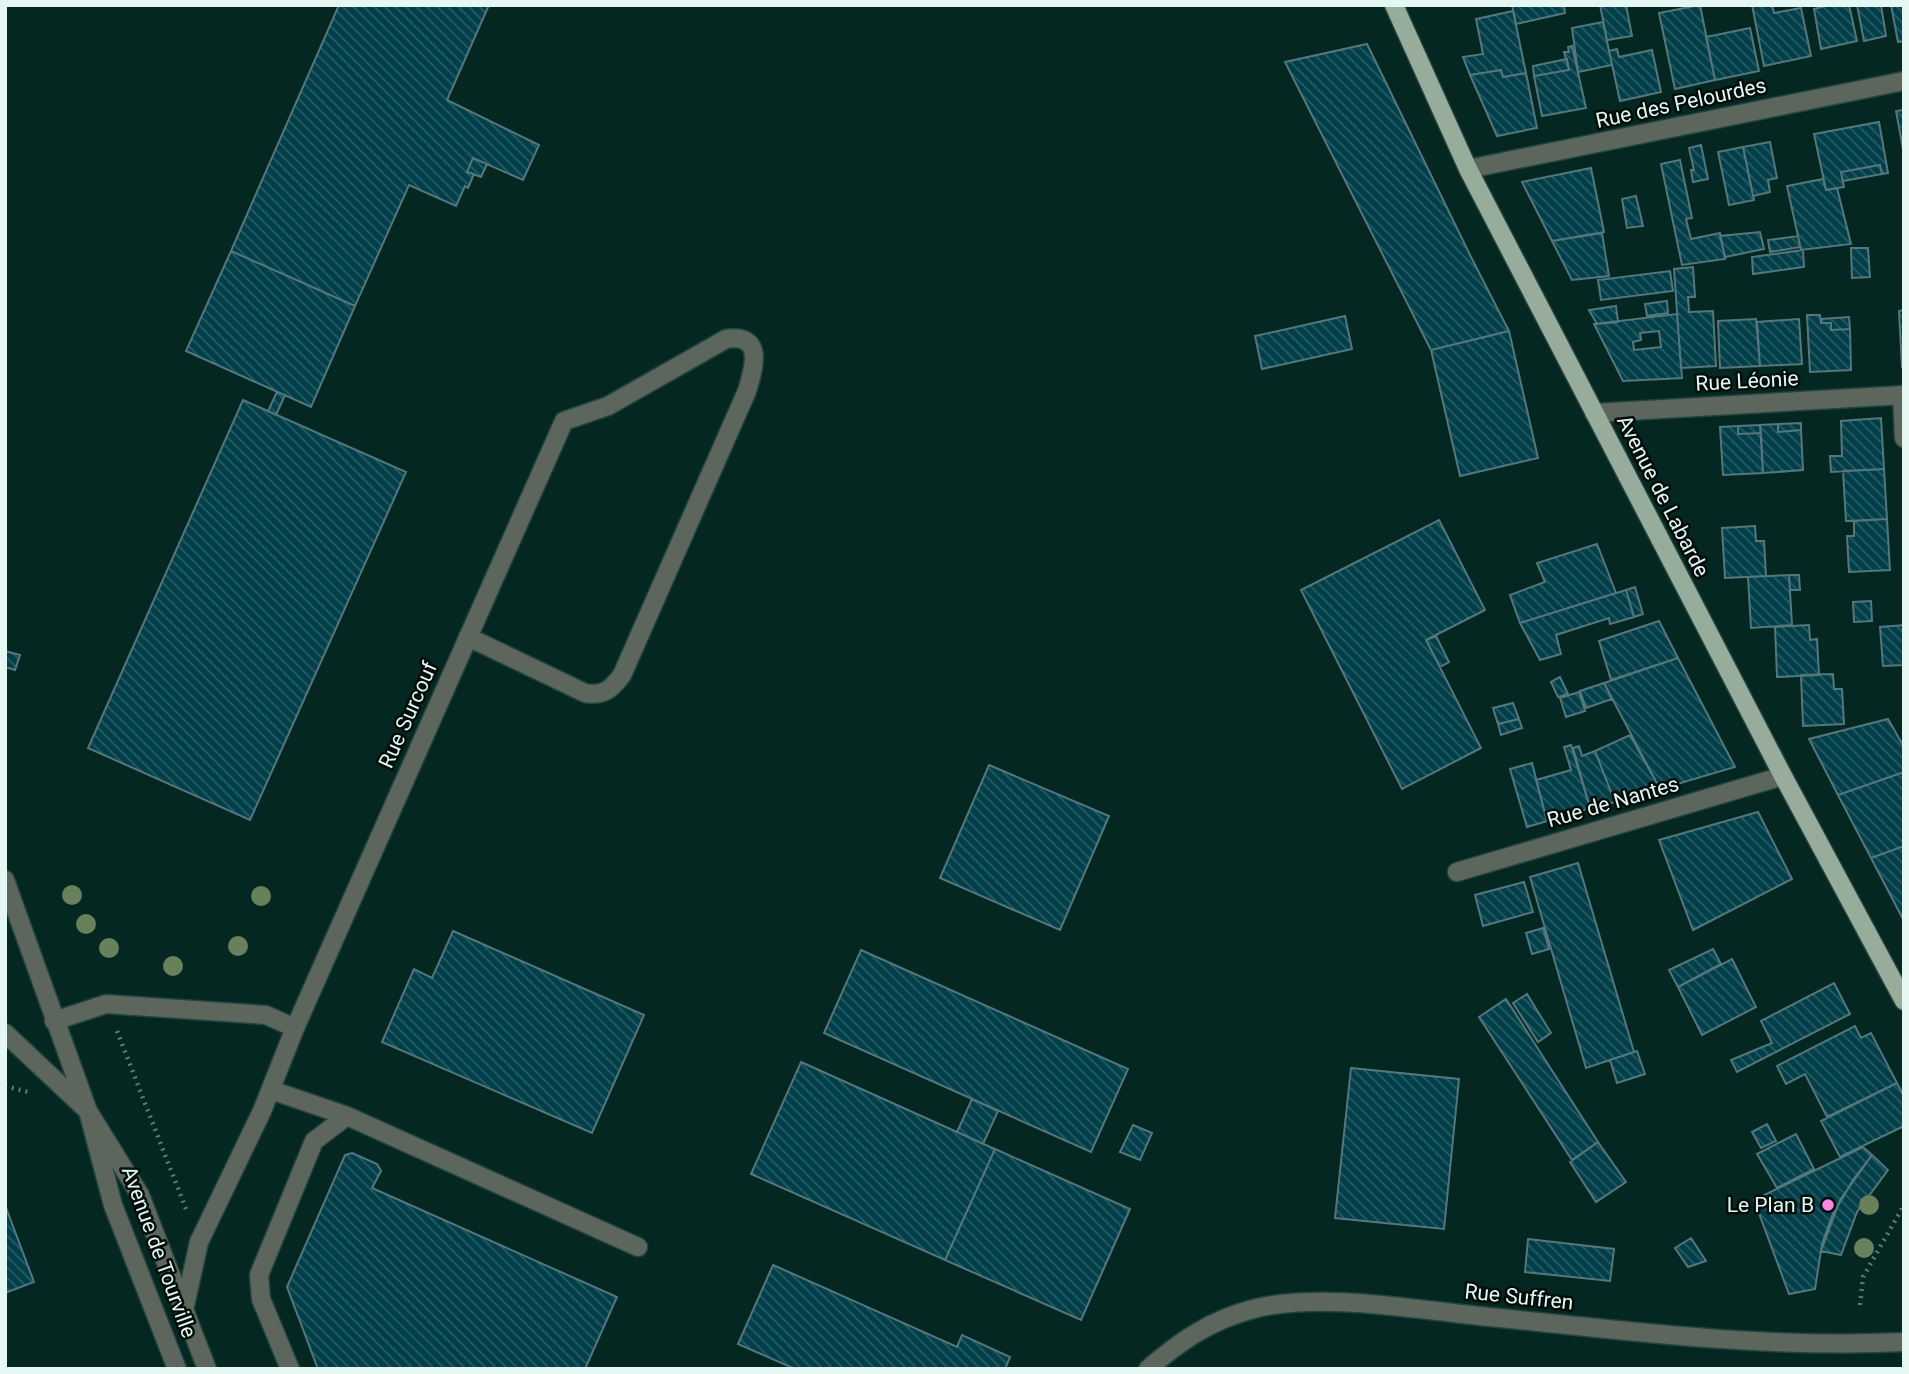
<svg xmlns="http://www.w3.org/2000/svg" width="1909" height="1374" font-family="Roboto,sans-serif">
  <defs>
    <pattern id="building-back-hatch" width="6" height="6" patternUnits="userSpaceOnUse" patternTransform="scale(1.75)"><rect width="6" height="6" fill="#023f49"/><path d="M-1 5l2 2M0 0l6 6M5-1l2 2" fill="none" stroke="#275c64"/></pattern>
  </defs>
  <rect width="100%" height="100%" fill="#042721"/>
  <!-- building -->
  <path fill="url(#building-back-hatch)" stroke="#54777d" stroke-width="2" fill-rule="evenodd" d="M339,5H489L447,100L539,145L523,180L473,158L467,172L474,174L468,188L465,186L456,206L409,185L355,306L231,251Z
    M1512,5H1564L1565,13L1516,24Z
    M1600,5H1626L1632,36L1607,40Z
    M1700,5L1715,80L1675,89L1659,13Z
    M1752,5H1772L1774,13L1801,8L1811,56L1764,66Z
    M1829,5H1849L1857,41L1821,49L1814,9Z
    M1857,5H1881L1886,36L1864,41Z
    M1891,5H1904V41L1898,42Z
    M1513,11L1526,73L1503,77L1501,70L1470,75L1463,57L1483,54L1476,19Z
    M1603,22L1612,65L1578,72L1572,28Z
    M1750,28L1759,71L1715,80L1706,37Z
    M1367,44L1471,257L1509,331L1431,350L1285,62Z
    M1572,46L1586,108L1542,116L1534,76L1569,70L1564,52H1569L1568,47Z
    M1617,49L1619,57L1652,50L1661,92L1620,101L1609,51Z
    M1567,59L1569,70L1534,76L1533,66Z
    M1501,70L1503,77L1526,73L1537,128L1497,136L1470,75Z
    M1904,110V149H1903L1896,111Z
    M1879,122L1888,173L1882,174L1880,165L1841,172L1844,187L1826,190L1814,134Z
    M1770,142L1777,178L1768,180L1770,192L1753,196L1743,147Z
    M1701,145L1708,179L1693,182L1691,170H1694L1689,148Z
    M1743,147L1754,200L1729,205L1718,152Z
    M473,158L487,164L481,177L467,172Z
    M1680,160L1692,218L1686,219L1691,239L1720,233L1725,259L1682,265L1661,164Z
    M1880,165L1882,174L1843,181L1841,172Z
    M1591,168L1604,232L1552,241L1522,182Z
    M1823,179L1826,190L1837,188L1851,244L1801,250L1787,186Z
    M1636,196L1643,226L1627,228L1622,199Z
    M1760,232L1764,249L1725,257L1720,236Z
    M1602,233L1609,276L1572,280L1552,241Z
    M1798,236L1800,247L1770,252L1768,240Z
    M1851,248H1868L1870,277L1852,278Z
    M1803,250L1804,267L1753,274L1752,257Z
    M231,251L355,306L311,407L186,351Z
    M1693,267L1695,297H1688L1689,312L1713,311L1716,366L1681,368L1674,269Z
    M1670,271L1673,291L1601,300L1598,280Z
    M1667,301L1668,313L1647,316L1645,304Z
    M1616,306L1618,322L1597,324L1589,310Z
    M1904,310V367H1902L1899,311Z
    M1677,314L1682,378L1623,381L1594,324ZM1659,331L1661,347L1634,350L1633,342L1641,340L1640,333Z
    M1807,315H1820L1821,323H1831V330L1850,329L1851,370L1810,372Z
    M1345,316L1352,349L1262,369L1255,336Z
    M1849,317L1850,329L1831,330V323H1821V319Z
    M1756,319L1760,366L1720,368L1718,321Z
    M1799,319L1802,364L1760,366L1757,322Z
    M1509,331L1538,458L1460,476L1431,350Z
    M277,392L285,395L276,415L268,411Z
    M243,400L406,472L250,820L88,748Z
    M1881,418L1884,469L1831,472L1830,456H1842L1841,421Z
    M1801,423V430L1778,432V424Z
    M1778,424V432L1801,430L1803,470L1763,473L1760,425Z
    M1760,425L1761,433L1738,434V426Z
    M1738,426V434L1761,433L1763,473L1723,475L1720,427Z
    M1884,469L1887,519L1846,521L1843,471Z
    M1887,519L1890,570L1849,572L1847,536H1854V521Z
    M1439,520L1485,610L1426,640L1481,748L1402,789L1301,590Z
    M1755,526L1756,541H1764L1766,576L1725,578L1722,528Z
    M1597,544L1616,593L1520,623L1510,595L1545,582L1537,563Z
    M1789,575H1799L1800,590H1790Z
    M1789,575L1792,625L1751,628L1748,577Z
    M1635,587L1643,614L1634,617L1626,590Z
    M1626,590L1634,617L1610,624L1609,618L1556,635L1561,654L1540,660L1520,623Z
    M1871,601L1872,621L1854,622L1853,602Z
    M1659,621L1678,658L1611,680L1599,641Z
    M1809,625L1810,640L1817,639L1819,675L1777,677L1775,627Z
    M1904,625V665L1883,666L1880,627Z
    M1436,636L1449,662L1440,667L1426,640Z
    M5,651L20,655L15,670L5,667Z
    M1678,658L1735,767L1660,789L1604,683Z
    M1833,674L1834,689H1842L1844,724L1803,726L1801,675Z
    M1560,677L1568,694L1558,697L1551,682Z
    M1604,683L1612,699L1586,708L1580,691Z
    M1579,692L1585,711L1566,717L1560,698Z
    M1513,703L1519,719L1498,724L1493,708Z
    M1519,719L1522,728L1501,735L1498,724Z
    M1888,719L1904,747V772L1838,795L1809,739Z
    M1630,735L1660,789L1615,802L1595,751Z
    M1571,745L1590,808L1547,821L1536,780L1571,770L1564,747Z
    M1579,746L1582,756L1595,751L1615,802L1590,808L1573,748Z
    M1532,763L1547,821L1527,827L1510,769Z
    M989,765L1109,816L1060,930L940,878Z
    M1904,772V846L1871,858L1838,795Z
    M1758,812L1792,879L1693,930L1659,840Z
    M1904,846V921L1871,858Z
    M1578,863L1634,1052L1586,1068L1530,877Z
    M1524,882L1533,912L1483,926L1475,895Z
    M1543,928L1549,949L1532,954L1526,933Z
    M453,931L644,1015L592,1133L382,1042L414,969L432,978Z
    M1713,949L1721,964L1678,987L1669,970Z
    M861,950L1128,1069L1091,1152L824,1033Z
    M1732,959L1756,1007L1702,1035L1678,987Z
    M1834,983L1850,1014L1737,1072L1731,1060L1772,1043L1761,1021Z
    M1527,994L1551,1033L1538,1042L1513,1003Z
    M1506,999L1598,1142L1572,1160L1479,1017Z
    M1855,1026L1861,1038L1871,1033L1897,1083L1827,1117L1805,1074L1786,1084L1777,1066Z
    M1637,1051L1645,1074L1617,1083L1610,1060Z
    M801,1062L995,1149L945,1260L751,1174Z
    M1351,1068L1459,1079L1444,1229L1335,1218Z
    M1897,1083L1904,1096V1126L1840,1157L1821,1121Z
    M972,1099L998,1111L983,1144L957,1132Z
    M1767,1124L1776,1141L1761,1148L1752,1132Z
    M1133,1125L1152,1133L1140,1160L1120,1152Z
    M1796,1134L1814,1169L1777,1188L1757,1154Z
    M1598,1142L1626,1182L1596,1202L1570,1162Z
    M1863,1147L1872,1155L1853,1180L1832,1216L1822,1244L1815,1289L1789,1294L1754,1200Z
    M995,1149L1130,1209L1081,1320L945,1260Z
    M352,1153L377,1164L381,1171L372,1188L617,1297L585,1369H318L287,1287L345,1155Z
    M1872,1155L1888,1170L1857,1212L1841,1255L1821,1251L1840,1200Z
    M5,1205L34,1282L5,1293Z
    M1691,1238L1706,1261L1688,1267L1675,1248Z
    M1528,1239L1614,1249L1610,1281L1525,1272Z
    M773,1265L957,1347L962,1335L1010,1357L1005,1369H795L738,1344Z"/>
  <g fill="none" stroke-linecap="round" stroke-linejoin="round">
    <!-- minor casing -->
    <g stroke="#23443e" stroke-width="21">
      <path id="minor" d="M1468,169L1904,81
        M1902,395L1904,438
        M1594,413L1904,395
        M1457,872L1783,776
        M5,880L88,1111L113,1205L177,1369
        M54,1021L106,1004L266,1015L295,1028
        M5,1033L88,1111L140,1195L207,1369
        M271,1090L347,1116L638,1247
        M184,1310L199,1242L262,1111L295,1028L564,421L608,406L726,339C765,333 754,369 747,391L622,675C611,690 603,696 585,693L468,637
        M290,1369L261,1299L259,1275L314,1141L347,1116
        M1148,1369C1180,1341 1211,1320 1253,1309C1319,1292 1412,1309 1480,1316C1621,1330 1762,1349 1904,1342"/>
    </g>
    <!-- major casing -->
    <g stroke="#23443e" stroke-width="21">
      <path id="major" d="M1394,5L1468,169L1783,776L1904,1001"/>
    </g>
    <!-- path -->
    <path stroke="#5d7a74" stroke-width="4.5" stroke-dasharray="2 5" stroke-linecap="butt" d="M117,1031L186,1209
      M5,1086L28,1092
      M1860,1305L1863,1277L1904,1205"/>
    <!-- minor -->
    <use href="#minor" stroke="#5c665d" stroke-width="18"/>
    <!-- major -->
    <use href="#major" stroke="#97ac9a" stroke-width="18"/>
  </g>
  <!-- trees -->
  <g fill="#69815a">
    <circle cx="72" cy="895" r="10"/>
    <circle cx="261" cy="896" r="10"/>
    <circle cx="86" cy="924" r="10"/>
    <circle cx="238" cy="946" r="10"/>
    <circle cx="109" cy="948" r="10"/>
    <circle cx="173" cy="966" r="10"/>
    <circle cx="1869" cy="1205" r="10"/>
    <circle cx="1864" cy="1248" r="10"/>
  </g>
  <!-- markers -->
  <circle fill="#fa87e6" stroke="#020d0a" stroke-width="2.5" cx="1828" cy="1205" r="7"/>
  <g text-anchor="middle" stroke-width="5" stroke-linejoin="round" paint-order="stroke">
    <!-- street labels -->
    <g font-size="21" fill="#e4f7f2" stroke="#020d0a">
      <text transform="translate(1681 103) rotate(-12)" y="7">Rue des Pelourdes</text>
      <text transform="translate(1747 381) rotate(-3)" y="7">Rue Léonie</text>
      <text transform="translate(1663 496) rotate(63)" y="7">Avenue de Labarde</text>
      <text transform="translate(408 715) rotate(-66)" y="7">Rue Surcouf</text>
      <text transform="translate(1613 802) rotate(-16)" y="7">Rue de Nantes</text>
      <text transform="translate(159 1252) rotate(70)" y="7">Avenue de Tourville</text>
      <text transform="translate(1519 1297) rotate(6)" y="7">Rue Suffren</text>
    </g>
    <!-- poi labels -->
    <g font-size="21" fill="#e4f7f2" stroke="#020d0a" text-anchor="end">
      <text x="1814" y="1212">Le Plan B</text>
    </g>
  </g>
  <!-- border -->
  <rect width="1909" height="1374" fill="none" stroke="#e4f7f2" stroke-width="14"/>
</svg>
